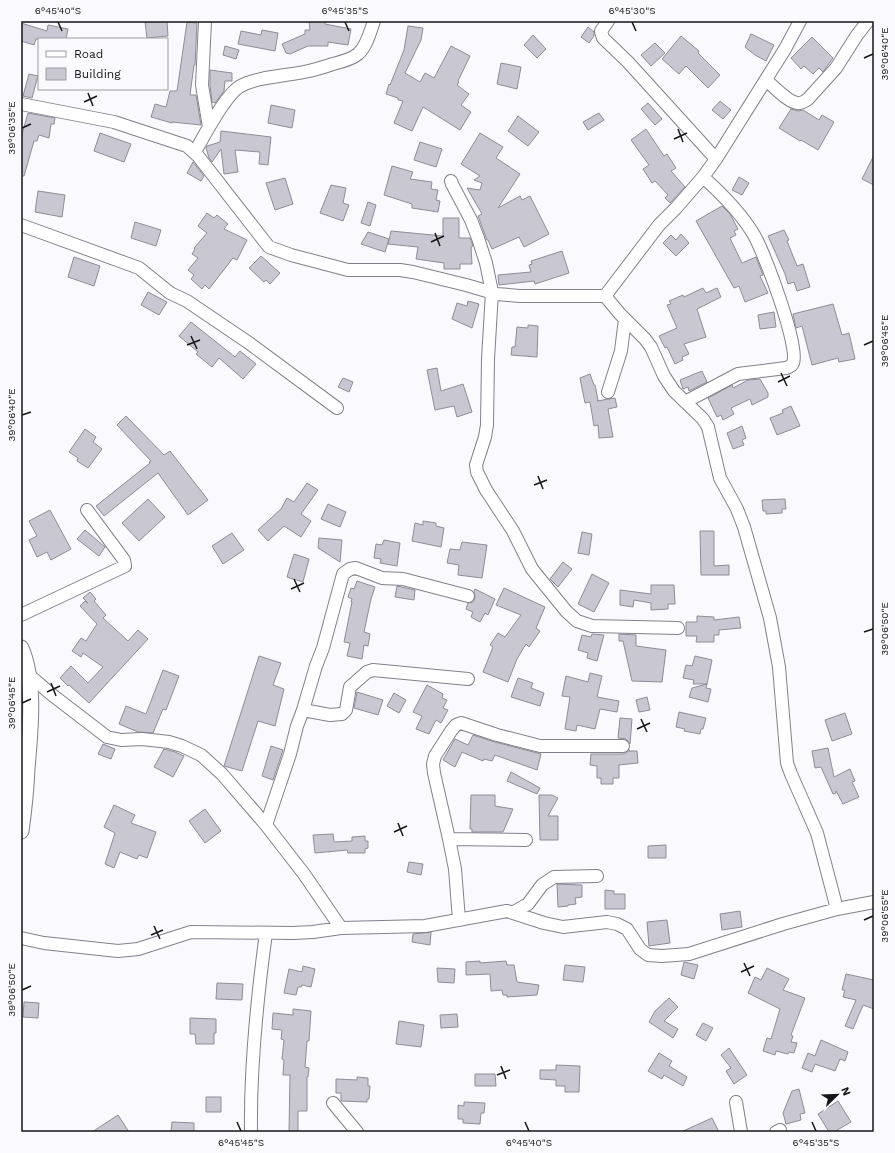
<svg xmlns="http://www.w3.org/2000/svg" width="895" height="1153" font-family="'Work Sans',sans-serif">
  <rect width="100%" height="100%" fill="#f9f9fe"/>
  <!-- building -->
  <path fill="#c9c7d2" stroke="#8e8d97" d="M167,21L168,36L147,38L145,22Z
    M309,21H325V24L351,29L348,45L328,42V46H308L290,54L286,53L282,44L305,34V30H310Z
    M187,22L197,23L195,65H194L190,95H196L201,125L172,122V123L151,117L155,104L166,107L170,91H177Z
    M21,23L47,31L48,25L68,29L66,39H36L34,45L21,41Z
    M408,26L423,28L421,40L405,73L420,82L425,73L434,78L451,46L470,56L458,81L459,82L457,85L469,94L461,105L471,112L460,130L423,107L412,131L394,123L403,101L398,100V98L386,94L389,84L390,85L404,50Z
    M588,27L594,32V36L589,43L581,37Z
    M262,30L278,33L275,51L238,44L241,31L261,35Z
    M751,34L774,45L766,61L755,55L745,47Z
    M533,35L546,49L537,58L524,45Z
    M681,36L699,51L698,53L720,75L708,88L686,66L679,74L662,59Z
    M812,37L833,58L823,72L819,68L813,74L804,66L801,69L791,58Z
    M655,43L665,53L651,66L641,55Z
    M225,46L239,50L236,59L223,55Z
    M501,63L521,67L517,89L497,84Z
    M210,70L232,73V81H225L224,91L215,103L212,102L210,85Z
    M29,74L38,76L32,98L23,96Z
    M720,101L731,110L723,119L712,110Z
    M648,103L662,119L655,125L641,109Z
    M271,105L295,110L292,128L268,123Z
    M791,109L798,111L803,110L819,120L822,115L834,122L818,150L801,140L800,141L779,128Z
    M28,113L55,118L54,124H51L49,138L39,135L37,141H34L24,176H21V138Z
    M599,113L604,120L588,130L583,122Z
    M518,116L539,132L528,146L508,131Z
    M646,129L664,156L667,154L676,168L671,171L685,187L670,203L665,198L668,195L655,181L652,183L643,169L649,165L631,140Z
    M221,131L271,137L268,165L259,164L260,152L235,150L238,172L224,174L221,149L212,162L209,158L206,148L207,146L220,142Z
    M100,133L131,144L124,162L94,151Z
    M480,133L503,147L496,158L520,174L498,208L520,196L522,200L530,196L549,234L524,247L519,237L492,249L488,240H487L478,216L482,214L467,188L480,190L482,183L474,180L480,176L461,164Z
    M420,142L442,149L436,167L414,160Z
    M874,155V185L862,179Z
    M193,162L204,176L201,181L187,173Z
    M392,166L413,172L410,179L432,182L431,189L438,190L436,200L440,201L438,212L412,208V204L384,195Z
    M739,177L749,183L742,195L732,190Z
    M285,178L293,204L275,210L266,183Z
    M331,185L346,188L343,203L349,205L343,221L320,213Z
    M38,191L65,195L62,217L35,212Z
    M368,202L376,205L370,226L361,223Z
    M722,206L730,214L738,229L734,231L736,235L730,238L742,263L756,257L763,275L760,276L768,293L745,302L739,286L734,288L696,221Z
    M207,213L214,218L217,215L228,224L224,229L247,240L237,260L233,258L209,289L205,285L202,289L191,279L194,275L188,270L198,258L192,254L195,249L194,248L207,233L198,226Z
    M443,218H459V238H470L473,246L471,247L472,264H460V269H444V263L416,259L418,247L388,244L391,231L443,236Z
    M135,222L161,230L156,246L131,238Z
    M784,230L789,240L787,241L797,266L803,264L810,287L797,291L794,282L788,284L785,274L768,236Z
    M368,232L389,239L385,252L361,244Z
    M681,234L689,243L676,256L663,243L671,235L676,240Z
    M562,251L569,273L535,284L534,281L499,285L498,275L531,272L529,265L532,264L531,261Z
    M261,256L280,273L270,284L266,280L264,282L249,268Z
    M74,257L100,266L94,286L68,277Z
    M703,288L706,293L717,288L721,297L697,309L706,337L684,344L689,354L682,357L683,360L675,364L667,347L665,348L659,336L677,328L667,305L671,304L669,301L683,295L684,297Z
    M148,292L167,302L159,315L141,305Z
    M468,301L479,304L472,328L452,319L457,303L467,306Z
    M833,304L842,335L849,333L855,359L839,362L838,358L812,365L802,326L796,328L793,314Z
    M774,312L776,327L760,329L758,315Z
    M191,322L235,357L240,351L256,364L243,379L219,358L212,367L196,354L198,352L179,336Z
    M528,325L538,326L537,357L511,355L512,347H515L517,327L528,328Z
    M437,368L441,391L463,384L472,412L457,417L454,406L435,410L427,370Z
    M702,371L707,382L689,391L688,387L683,389L680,380Z
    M590,374L594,385H595L598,400L597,401L615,398L617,407L608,409L613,437L599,438L598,425L594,426L590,402L585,403L580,378Z
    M343,378L353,382L349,392L338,387Z
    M760,379L768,393V397L752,405L750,399L731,408L734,414L723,420L721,415L717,417L708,398L732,385L733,388L748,380Z
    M791,406L800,426L777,435L770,418L783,413L782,410Z
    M126,416L164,455L170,451L208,500L188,515L158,473L104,516L96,506L150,463L149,462L151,461L117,425Z
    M742,426L746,438L742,440L744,445L733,449L727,433Z
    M85,429L96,437L93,442L102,449L88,468L77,461L78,458L69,452Z
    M307,483L318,490L301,514L311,521L301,537L284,526L268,541L258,530L281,509L287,498L294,502Z
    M148,499L165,517L139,541L122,523Z
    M785,499L786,509H782V513L766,514V511H763L762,500Z
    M328,504L346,512L340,527L321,519Z
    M50,510L71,549L51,560L47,552L37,557L29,540L37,536L29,521Z
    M423,521L436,523V526L444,528L441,547L412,541L415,523L423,525Z
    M85,530L105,547L99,556L77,539Z
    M700,531H714V566L729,565V575H701Z
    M582,532L592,534L589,555L578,553Z
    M232,533L244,550L223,564L212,546Z
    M319,538L342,540L340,562L318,548Z
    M384,540L400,543L397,566L380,563L381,559L374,558L376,544L382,545Z
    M462,542L487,545L482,578L458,575L459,565L447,563L450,549L460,550Z
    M294,554L309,559L303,582L287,577Z
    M563,562L572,569L558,587L550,579Z
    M592,574L609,583L594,612L578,604Z
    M357,581L375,587L371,599L364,632L370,634L368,646L364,645L362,659L347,656L350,643L344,642L352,602H351L352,599L348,597L351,588L354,589Z
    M651,585H674L675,604H668V609L651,610V603L634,600L633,607L620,605V590L651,594Z
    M397,586L415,590L414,600L395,597Z
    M504,588L545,607L536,628L540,631L529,647L526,644L517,659L508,682L483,672L493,647L490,645L498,633L505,637L521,615L496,605Z
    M475,589L495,599L488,615L485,613L480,622L471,617L473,612L466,609L468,603L473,602L475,598L474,591Z
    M90,592L96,599L94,601L106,615L103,618L128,641L138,630L148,639L89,703L69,685L68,686L60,678L71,666L88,683L103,667L83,653L81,657L72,651L81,638L86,641L97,624L80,606L85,601L88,603L83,598Z
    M697,616L714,617V620L739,617L741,628L719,630V635H714V642H696L697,636H686V622H697Z
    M592,634L604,635L597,661L587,658L588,653L578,650L582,635L591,637Z
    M619,634L636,635V646L666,650L662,682L632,681L623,641H619Z
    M259,656L281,663L273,685L284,689L275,726L258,721L242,771L224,766Z
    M695,656L712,660L707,684H693L694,680L683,678L686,665L692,666Z
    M163,670L179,676L166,710L163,709L153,733L138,732L119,724L126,706L146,714Z
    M590,673L602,676L597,697L619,701L617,712L600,709L595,729L577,725L576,731L565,729L570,697L562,696L566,676L588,682Z
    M518,678L533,683L531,688L544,693L540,706L511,697Z
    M707,684L706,688L711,689L708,702L689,697L692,688Z
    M427,685L443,694L442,698L447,700L443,708L448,710L441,723L436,720L429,734L416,729L422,716L413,712Z
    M357,692L383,700L378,715L354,708Z
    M394,693L406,700L399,713L387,706Z
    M647,697L650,710L639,712L636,700Z
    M679,712L706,718L703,729H701L700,734L684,731L685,729L676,727Z
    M845,713L852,734L832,741L825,720Z
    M620,718L632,719L630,744L626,739L618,738Z
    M473,735L495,742L541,754L537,770L495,755L492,761L484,759L483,761L462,752L455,767L443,760L455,739L468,745Z
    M103,744L115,749L111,759L98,754Z
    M271,746L283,750L273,780L262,776Z
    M828,748L834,777L850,769L855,781L852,782L859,797L843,804L836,791V793L833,794L821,767L815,768L812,751Z
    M164,749L175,752L184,756L173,777L154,767Z
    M630,750L629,751H637L638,763L619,765V778H613V784H601V778H597V766L590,765L591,754H623L627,752Z
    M511,772L540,788L537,794L507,781Z
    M471,795H495V806L513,809L503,832H472V829H470Z
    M539,795H552L558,798L548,816H558V840H540Z
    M114,805L135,815L131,823L156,832L147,858L139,855L137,859L120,852L114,868L105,864L115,833L104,827Z
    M205,809L221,831L205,843L189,821Z
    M333,834L334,842L352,841V837L365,836V841H368V848L365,849V853H348L347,850L315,853L313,835Z
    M666,845V858H648V846Z
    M409,862L423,864L421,875L407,872Z
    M557,884L582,885V897L575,898L576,904L568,905V906L558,907Z
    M605,890L614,891V894H625V909H605Z
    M740,911L742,927L722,930L720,914Z
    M667,920L670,943L649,946L647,922Z
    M431,932L430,945L412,942L413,934Z
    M480,961V963L506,961L507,965H514L517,982L539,985L537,995L507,997V995H503L502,990L491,991L490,974L466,975V962Z
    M684,962L698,965L694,979L681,975Z
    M565,965L585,967L583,982L563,980Z
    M303,966L315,969L311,987L302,985L301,987H298L296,995L284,993L289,969L302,972Z
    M437,968L455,969L454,983L438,982Z
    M767,968L789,979L783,990L805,998L791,1035L793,1036L791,1042L797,1043L794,1053L789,1052L788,1054L776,1051L775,1055L763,1051L767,1038L771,1039L780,1009L748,993L755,977L761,980Z
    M846,974L874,980V1009L863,1005L853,1029L845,1026L856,1000L843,997L845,990H842Z
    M217,983L243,984L242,1000L216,999Z
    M669,998L678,1007L664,1021L678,1029L673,1038L649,1022L655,1011Z
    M24,1002L39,1003L38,1018L23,1017Z
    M293,1009L311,1011L309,1041H307L305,1067L309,1068L308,1077H307V1111H298V1132H289L290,1075H283L284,1060L282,1059L284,1040L281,1039L282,1030L272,1029L273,1013L293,1015Z
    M457,1014L458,1027L441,1028L440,1015Z
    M190,1018L216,1019V1033H214V1044H196L195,1034H190Z
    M399,1021L424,1025L421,1047L396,1044Z
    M703,1023L713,1028L706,1041L696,1035Z
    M821,1040L848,1052L845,1061L840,1059L835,1071L815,1064L812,1072L802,1068L808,1053L815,1056Z
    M729,1048L747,1075L734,1084L726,1071L731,1068L721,1055Z
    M659,1053L672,1061L669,1066L687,1077L683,1086L664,1075L662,1079L648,1071Z
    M556,1065L580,1066L579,1092H565V1086H556V1080L540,1079V1070H556Z
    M475,1074H495L496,1086H475Z
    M357,1077L368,1078V1086H370L369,1099H367V1102L341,1101V1093H336V1079L357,1080Z
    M799,1089L805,1113L800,1114L801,1120L786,1124L783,1113L792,1091Z
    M206,1097H221V1112H206Z
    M838,1101L851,1122L834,1132H829L818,1114Z
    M464,1102L485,1103L484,1113H481L480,1124L463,1123V1119H458V1105L464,1106Z
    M118,1115L129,1132H92Z
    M712,1118L719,1132H681Z
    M172,1122L194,1123V1132H171Z"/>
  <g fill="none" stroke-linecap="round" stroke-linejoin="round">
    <!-- minor casing -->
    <g stroke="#82818b" stroke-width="14">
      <path id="minor" d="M205,21L202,85L209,127
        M608,21L601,31L603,38L628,62L716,159
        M766,80C773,86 788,102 797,103C801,104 805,101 808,99L836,68L857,35L868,21
        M21,104L114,122L187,146L198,156L265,242L269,247L291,255L348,270H400L413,272L466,285L497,294L520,296H605L620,314L645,339L651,347L664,376L674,391L703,419L708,427L720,478L737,509L744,527L770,618L779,667L787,763L791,774L817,833L837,909
        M195,152C204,136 224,97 239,87C255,77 285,76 304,72C314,70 324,67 333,64C341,62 352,59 358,54C367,46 370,32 374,21
        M451,181L452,184L471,220L478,238L486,263L492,292L488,359L487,425L485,437L476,465L477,472L486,490L513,531L532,569L566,611L577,621L592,626L678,628
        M21,225L139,268L170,293L187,301L249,343L337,408
        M605,296L659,225L676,208L703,177
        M608,392L621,351L625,319
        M685,402L738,374L786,368C789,367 792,366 793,363C800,346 764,253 754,235C741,213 722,194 703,177L716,159L785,49L800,21
        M21,615L125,566L124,560L87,510
        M29,675L51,694L107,737L121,740L142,739L169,742L182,746L201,755L222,774L266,825L304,874L341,928
        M303,710L330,715L342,714L346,710L350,687L367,672L373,670L468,679
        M266,825L290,754L297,726L303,710L316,666L323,648L343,574L350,569L356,568L382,578L403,579L468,596
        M449,839L526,840
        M514,912L528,904L542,885L554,877L597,876
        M459,920L455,869L449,839L434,773L433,764L435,756L451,731L456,725L461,723L497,735L540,746H623
        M21,938L44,943L118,951L138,949L191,932L293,933L313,932L341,928L425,926L507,911L544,923L563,927L607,922L617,924L627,929L640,949L648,955L662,956L689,954L783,924L837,909L874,902
        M736,1102L741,1132
        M333,1103L357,1132
        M251,1132C250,1065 257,999 266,933
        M776,1132L780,1130"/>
    </g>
    <!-- tertiary casing -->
    <g stroke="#82818b" stroke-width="17">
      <path id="tertiary" d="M21,648C36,683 30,732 27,769C26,790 24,810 21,831"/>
    </g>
    <!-- minor -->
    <use href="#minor" stroke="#fff" stroke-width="12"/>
    <!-- tertiary -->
    <use href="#tertiary" stroke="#fff" stroke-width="15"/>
  </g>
  <!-- ticks -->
  <path fill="none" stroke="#151519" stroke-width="1.5" d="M58,22L62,31M345,22L349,31M632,22L636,31M864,58L873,54M88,93L93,106M84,102L97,96M22,128L31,124M678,129L683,142M674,139L687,133M435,233L440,246M431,242L444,236M191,336L197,349M187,345L200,340M864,345L873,341M781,373L787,386M778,382L790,376M22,415L31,412M538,476L543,489M534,485L547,480M294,579L300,592M291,589L304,583M864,632L873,629M51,683L56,696M47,692L60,686M22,703L31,699M641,719L647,732M637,729L650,723M398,823L403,836M394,832L407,826M864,920L873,916M154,926L160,939M151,935L163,930M744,963L750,976M741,972L754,966M22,990L31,986M501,1066L506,1079M497,1075L510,1070M237,1122L241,1131M525,1122L529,1131M812,1122L816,1131"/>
  <!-- border -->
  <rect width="895" height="1153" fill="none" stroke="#f9f9fe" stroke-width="44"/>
  <!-- legend -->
  <rect x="38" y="38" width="130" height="52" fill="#f9f9fe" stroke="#9e9ea2"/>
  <rect x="46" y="51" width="20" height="6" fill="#ffffff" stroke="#9e9ea2"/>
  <text x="74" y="58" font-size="12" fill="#151519">Road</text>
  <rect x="46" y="68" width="20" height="12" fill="#c9c7d2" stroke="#9e9ea2"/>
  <text x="74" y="78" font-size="12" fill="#151519">Building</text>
  <!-- north arrow -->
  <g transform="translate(837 1095) rotate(67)" stroke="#f9f9fe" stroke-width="3" paint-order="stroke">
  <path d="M0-3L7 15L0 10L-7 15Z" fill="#151519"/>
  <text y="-6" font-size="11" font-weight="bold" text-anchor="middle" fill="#151519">N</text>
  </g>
  <rect x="22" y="22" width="851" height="1109" fill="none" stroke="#151519" stroke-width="1.5"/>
  <g font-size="10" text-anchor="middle" fill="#151519">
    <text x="58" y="14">6°45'40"S</text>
    <text x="345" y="14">6°45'35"S</text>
    <text x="632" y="14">6°45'30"S</text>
    <text transform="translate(884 54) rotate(-90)" y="4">39°06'40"E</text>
    <text transform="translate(11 128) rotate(-90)" y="4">39°06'35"E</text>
    <text transform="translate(884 341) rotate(-90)" y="4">39°06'45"E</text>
    <text transform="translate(11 415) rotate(-90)" y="4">39°06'40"E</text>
    <text transform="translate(884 629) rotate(-90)" y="4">39°06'50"E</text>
    <text transform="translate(11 703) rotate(-90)" y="4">39°06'45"E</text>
    <text transform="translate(884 916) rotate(-90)" y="4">39°06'55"E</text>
    <text transform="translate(11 990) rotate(-90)" y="4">39°06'50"E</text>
    <text x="241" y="1146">6°45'45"S</text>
    <text x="529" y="1146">6°45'40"S</text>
    <text x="816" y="1146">6°45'35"S</text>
  </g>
</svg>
